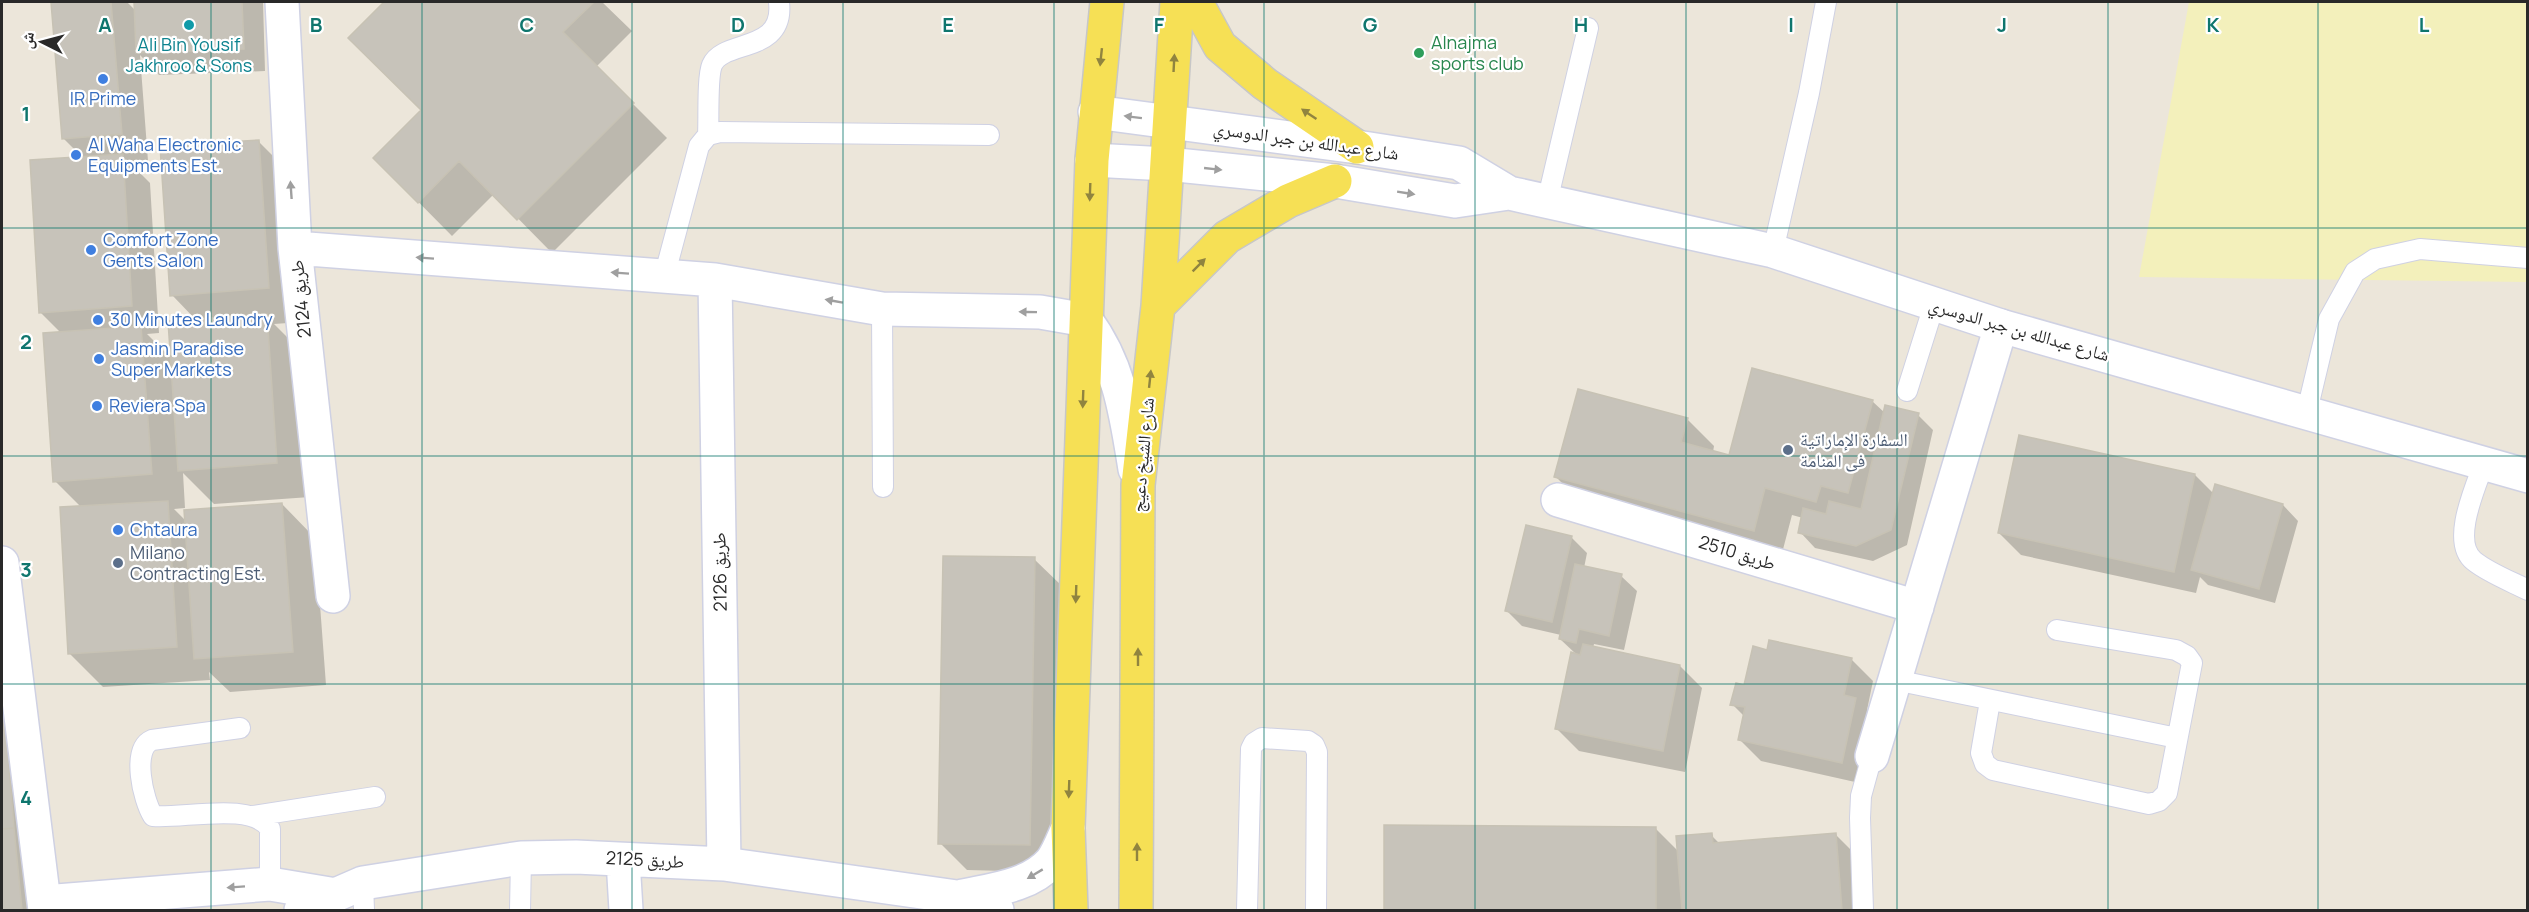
<svg xmlns="http://www.w3.org/2000/svg" width="2529" height="912" font-family="Manrope,'Noto Naskh Arabic',sans-serif">
  <rect width="100%" height="100%" fill="#ece6da"/>
  <!-- sand -->
  <path fill="#f3f0bb" d="M2189,2H2527V282L2139,277Z"/>
  <!-- shadow -->
  <path fill="#0003" d="M52,2H127L136,11V2H263L265,71L159,75L140,55L148,161L130,163L150,183L159,333L147,334L172,359L197,321L172,295L258,141L292,175L302,322L274,324L300,350L310,497L214,504L183,473L185,508L174,509L186,521L282,504L315,538L326,685L230,692L209,672L210,680L103,687L69,653L81,507L55,481L61,333L40,312L83,158L63,138Z
    M386,2H602L632,31L596,67L667,138L552,253L494,194L452,236L375,158L423,110L350,38Z
    M1872,401L1885,413L1918,415L1933,430L1907,545L1873,561L1815,548L1800,532L1803,518L1792,515L1781,557L1583,504L1556,477L1687,419L1714,446L1713,452L1730,456Z
    M2195,475L2214,494L2283,505L2298,521L2275,603L2208,585L2200,577L2196,593L2021,555L1999,533Z
    M1572,538L1587,553L1584,568L1621,576L1637,591L1624,650L1594,644L1593,648L1680,666L1702,688L1685,772L1579,751L1557,729L1577,655L1560,639L1561,635L1522,626L1507,611Z
    M2,544L20,563L52,910H2Z
    M1034,559L1062,586L1056,872L967,870L940,843Z
    M1768,652L1851,659L1873,681L1867,710L1878,721L1864,784L1761,761L1739,739L1745,717L1732,704Z
    M1386,826L1656,829L1679,852L1711,835L1720,844L1836,835L1858,857L1862,910H1385Z"/>
  <!-- building -->
  <path fill="#c7c3ba" stroke="#c7c2b4" stroke-width="1.5" d="M51,2H111L122,134L62,139Z
    M134,2H242L244,49L136,53Z
    M384,2H594L563,32L634,103L517,220L459,161L418,203L373,158L421,110L348,38Z
    M259,140L269,288L170,296L160,146Z
    M123,154L132,306L39,313L30,160Z
    M267,314L277,463L178,471L168,321Z
    M141,326L152,474L53,482L43,333Z
    M1752,368L1873,400L1848,493L1821,486L1816,502L1765,488L1754,531L1554,477L1578,389L1688,418L1681,442L1729,455Z
    M1885,405L1919,413L1891,530L1856,546L1798,533L1803,508L1826,514L1829,501L1861,509Z
    M2019,435L2195,474L2174,572L1998,533Z
    M2215,484L2283,504L2259,589L2191,570Z
    M168,501L177,647L68,654L60,507Z
    M282,503L293,652L194,659L184,510Z
    M1526,525L1572,536L1552,622L1505,611Z
    M943,556L1035,557L1030,845L938,844Z
    M1575,564L1622,574L1609,636L1579,629L1576,643L1559,639Z
    M1769,640L1852,658L1844,695L1856,698L1842,763L1738,740L1745,707L1730,705L1736,683L1744,685L1753,646L1767,650Z
    M1583,644L1680,665L1663,751L1555,729L1571,652L1580,655Z
    M2,688L6,730L2,731Z
    M6,730L14,828L2,829V731Z
    M1384,825L1656,827V910H1384Z
    M14,828L22,910H2V829Z
    M1712,833L1713,843L1836,833L1842,910H1682L1676,836Z"/>
  <g fill="none" stroke-linecap="round" stroke-linejoin="round">
    <!-- service casing -->
    <g stroke="#cfd1e3" stroke-width="22">
      <path id="service" d="M708,135C709,120 707,77 712,65C723,39 785,54 779,2
        M1547,202L1588,28
        M1773,251L1809,93L1826,2
        M664,277L699,146L708,135L720,132L989,135
        M882,309L883,487
        M1907,391L1934,305
        M2307,411L2329,319L2355,272L2375,259L2420,249L2528,258
        M2484,463C2476,486 2450,542 2474,561C2489,573 2510,581 2528,590
        M1895,680L2177,738
        M1990,701L1981,753L1985,764L1993,770L2149,804L2159,801L2167,793L2192,663L2187,656L2176,650L2057,630
        M240,728L152,740C131,749 143,800 153,816C182,819 253,801 270,829V884
        M253,816L375,797
        M363,883L364,910
        M520,910L521,858
        M1247,910L1251,749L1254,743L1262,738L1308,741L1314,745L1317,752L1316,910
        M1863,910L1860,818L1861,796L1872,756"/>
    </g>
    <!-- minor casing -->
    <g stroke="#cfd1e3" stroke-width="36">
      <path id="minor" d="M282,2L295,248L333,596
        M295,248L715,280L882,309L1040,312L1086,320C1120,366 1126,414 1135,469
        M715,280L724,864
        M1558,500L1917,607
        M2,563L45,910
        M1872,756L2001,326
        M623,860L626,910
        M959,897C989,890 1029,887 1051,862C1058,853 1063,839 1068,828
        M44,902L270,884L336,895
        M301,910L363,883L521,858L576,857L724,864L957,897L997,910"/>
    </g>
    <!-- tertiary casing -->
    <g stroke="#cfd1e3" stroke-width="36">
      <path id="tertiary" d="M1095,112L1357,147L1459,163L1509,193L1773,251L2001,326L2528,476
        M1092,160L1167,164L1335,181L1455,201L1509,193"/>
    </g>
    <!-- primary casing -->
    <g stroke="#c7c7c7" stroke-width="36">
      <path id="primary" d="M1196,2L1220,46L1265,84L1357,147
        M1158,306L1227,237L1288,201L1335,181
        M1071,910L1068,828L1092,160L1107,2
        M1136,910L1138,485L1158,306L1177,2"/>
    </g>
    <!-- service -->
    <use href="#service" stroke="#fff" stroke-width="20"/>
    <!-- minor -->
    <use href="#minor" stroke="#fff" stroke-width="33"/>
    <!-- tertiary -->
    <use href="#tertiary" stroke="#fff" stroke-width="33"/>
    <!-- primary -->
    <use href="#primary" stroke="#f6e055" stroke-width="33"/>
  </g>
  <!-- one-way arrows -->
  <defs><path id="oneway-solid" d="M-6-.8H1V-3.2L6.5 0L1 3.2V.8H-6Z" transform="scale(1.5)"/></defs>
  <g fill="#90843f">
    <use href="#oneway-solid" transform="translate(1101 57) rotate(96)"/>
    <use href="#oneway-solid" transform="translate(1174 63) rotate(-87)"/>
    <use href="#oneway-solid" transform="translate(1309 114) rotate(-146)"/>
    <use href="#oneway-solid" transform="translate(1090 192) rotate(92)"/>
    <use href="#oneway-solid" transform="translate(1199 265) rotate(-45)"/>
    <use href="#oneway-solid" transform="translate(1150 379) rotate(-84)"/>
    <use href="#oneway-solid" transform="translate(1083 399) rotate(92)"/>
    <use href="#oneway-solid" transform="translate(1076 594) rotate(92)"/>
    <use href="#oneway-solid" transform="translate(1138 657) rotate(-90)"/>
    <use href="#oneway-solid" transform="translate(1069 789) rotate(92)"/>
    <use href="#oneway-solid" transform="translate(1137 852) rotate(-90)"/>
  </g>
  <g fill="#9f9f9f">
    <use href="#oneway-solid" transform="translate(1133 117) rotate(-173)"/>
    <use href="#oneway-solid" transform="translate(1213 169) rotate(6)"/>
    <use href="#oneway-solid" transform="translate(291 190) rotate(-94)"/>
    <use href="#oneway-solid" transform="translate(1406 193) rotate(9)"/>
    <use href="#oneway-solid" transform="translate(425 258) rotate(-176)"/>
    <use href="#oneway-solid" transform="translate(620 273) rotate(-176)"/>
    <use href="#oneway-solid" transform="translate(834 301) rotate(-170)"/>
    <use href="#oneway-solid" transform="translate(1028 312) rotate(-179)"/>
    <use href="#oneway-solid" transform="translate(1035 874) rotate(149)"/>
    <use href="#oneway-solid" transform="translate(236 887) rotate(176)"/>
  </g>
  <!-- grid -->
  <path fill="none" stroke="#0f766e" stroke-width="1.5" stroke-opacity="0.55" d="M211,2V910M422,2V910M632,2V910M843,2V910M1054,2V910M1264,2V910M1475,2V910M1686,2V910M1897,2V910M2108,2V910M2318,2V910M2,228H2528M2,456H2528M2,684H2528"/>
  <!-- markers -->
  <circle fill="#0f9aa8" stroke="#fff" stroke-width="2" cx="189" cy="25" r="6"/>
  <circle fill="#2e9e5b" stroke="#fff" stroke-width="2" cx="1419" cy="53" r="6"/>
  <g fill="#3f7fe0" stroke="#fff" stroke-width="2">
    <circle cx="103" cy="79" r="6"/>
    <circle cx="76" cy="155" r="6"/>
    <circle cx="91" cy="250" r="6"/>
    <circle cx="98" cy="320" r="6"/>
    <circle cx="99" cy="359" r="6"/>
    <circle cx="97" cy="406" r="6"/>
    <circle cx="118" cy="530" r="6"/>
  </g>
  <g fill="#5c6f8a" stroke="#fff" stroke-width="2">
    <circle cx="1788" cy="450" r="6"/>
    <circle cx="118" cy="563" r="6"/>
  </g>
  <g text-anchor="middle" stroke-width="4.5" stroke-linejoin="round" paint-order="stroke">
    <!-- leisure labels -->
    <g font-size="18" fill="#27864d" stroke="#fff" text-anchor="start">
      <text x="1431" y="49">Alnajma<tspan x="1431" dy="21">sports club</tspan></text>
    </g>
    <!-- culture labels -->
    <g font-size="18" fill="#0d838f" stroke="#fff">
      <text x="189" y="51">Ali Bin Yousif<tspan x="189" dy="21">Jakhroo &amp; Sons</tspan></text>
    </g>
    <!-- shop labels -->
    <g font-size="18" fill="#366cbe" stroke="#fff" text-anchor="start">
      <text x="103" y="105" text-anchor="middle">IR Prime</text>
      <text x="88" y="151">Al Waha Electronic<tspan x="88" dy="21">Equipments Est.</tspan></text>
      <text x="103" y="246">Comfort Zone<tspan x="103" dy="21">Gents Salon</tspan></text>
      <text x="110" y="326">30 Minutes Laundry</text>
      <text x="111" y="355">Jasmin Paradise<tspan x="111" dy="21">Super Markets</tspan></text>
      <text x="109" y="412">Reviera Spa</text>
      <text x="130" y="536">Chtaura</text>
    </g>
    <!-- street labels -->
    <g font-size="18" fill="#292929" stroke="#fff">
      <text transform="translate(1306 141) rotate(8)" y="6">شارع عبدالله بن جبر الدوسري</text>
      <text transform="translate(301 299) rotate(-96)" y="6">طريق 2124</text>
      <text transform="translate(2019 330) rotate(16)" y="6">شارع عبدالله بن جبر الدوسري</text>
      <text transform="translate(1143 455) rotate(-85)" y="6">شارع الشيخ دعيج</text>
      <text transform="translate(1737 553) rotate(17)" y="6">طريق 2510</text>
      <text transform="translate(720 572) rotate(-91)" y="6">طريق 2126</text>
      <text transform="translate(645 860) rotate(3)" y="6">طريق 2125</text>
    </g>
    <!-- service labels -->
    <g font-size="18" fill="#4e5e75" stroke="#fff" text-anchor="start">
      <text x="1800" y="446">السفارة الإماراتية<tspan x="1800" dy="21">فى المنامة</tspan></text>
      <text x="130" y="559">Milano<tspan x="130" dy="21">Contracting Est.</tspan></text>
    </g>
  </g>
  <g font-size="20" text-anchor="middle" font-weight="bold" fill="#0f766e" stroke="#fff" stroke-width="4.5" stroke-linejoin="round" paint-order="stroke">
    <text x="105" y="32">A</text>
    <text x="316" y="32">B</text>
    <text x="527" y="32">C</text>
    <text x="738" y="32">D</text>
    <text x="948" y="32">E</text>
    <text x="1159" y="32">F</text>
    <text x="1370" y="32">G</text>
    <text x="1581" y="32">H</text>
    <text x="1791" y="32">I</text>
    <text x="2002" y="32">J</text>
    <text x="2213" y="32">K</text>
    <text x="2424" y="32">L</text>
    <text x="26" y="121">1</text>
    <text x="26" y="349">2</text>
    <text x="26" y="577">3</text>
    <text x="26" y="805">4</text>
  </g>
  <!-- border -->
  <rect width="2529" height="912" fill="none" stroke="#292929" stroke-width="6"/>
  <!-- north arrow -->
  <g transform="translate(42 42) rotate(276)" stroke="#ffffff" stroke-width="4.5" paint-order="stroke">
  <path d="M0-4.5L10 22L0 15L-10 22Z" fill="#292929"/>
  <text y="-9" font-size="16" font-weight="bold" text-anchor="middle" fill="#292929">ش</text>
  </g>
</svg>
